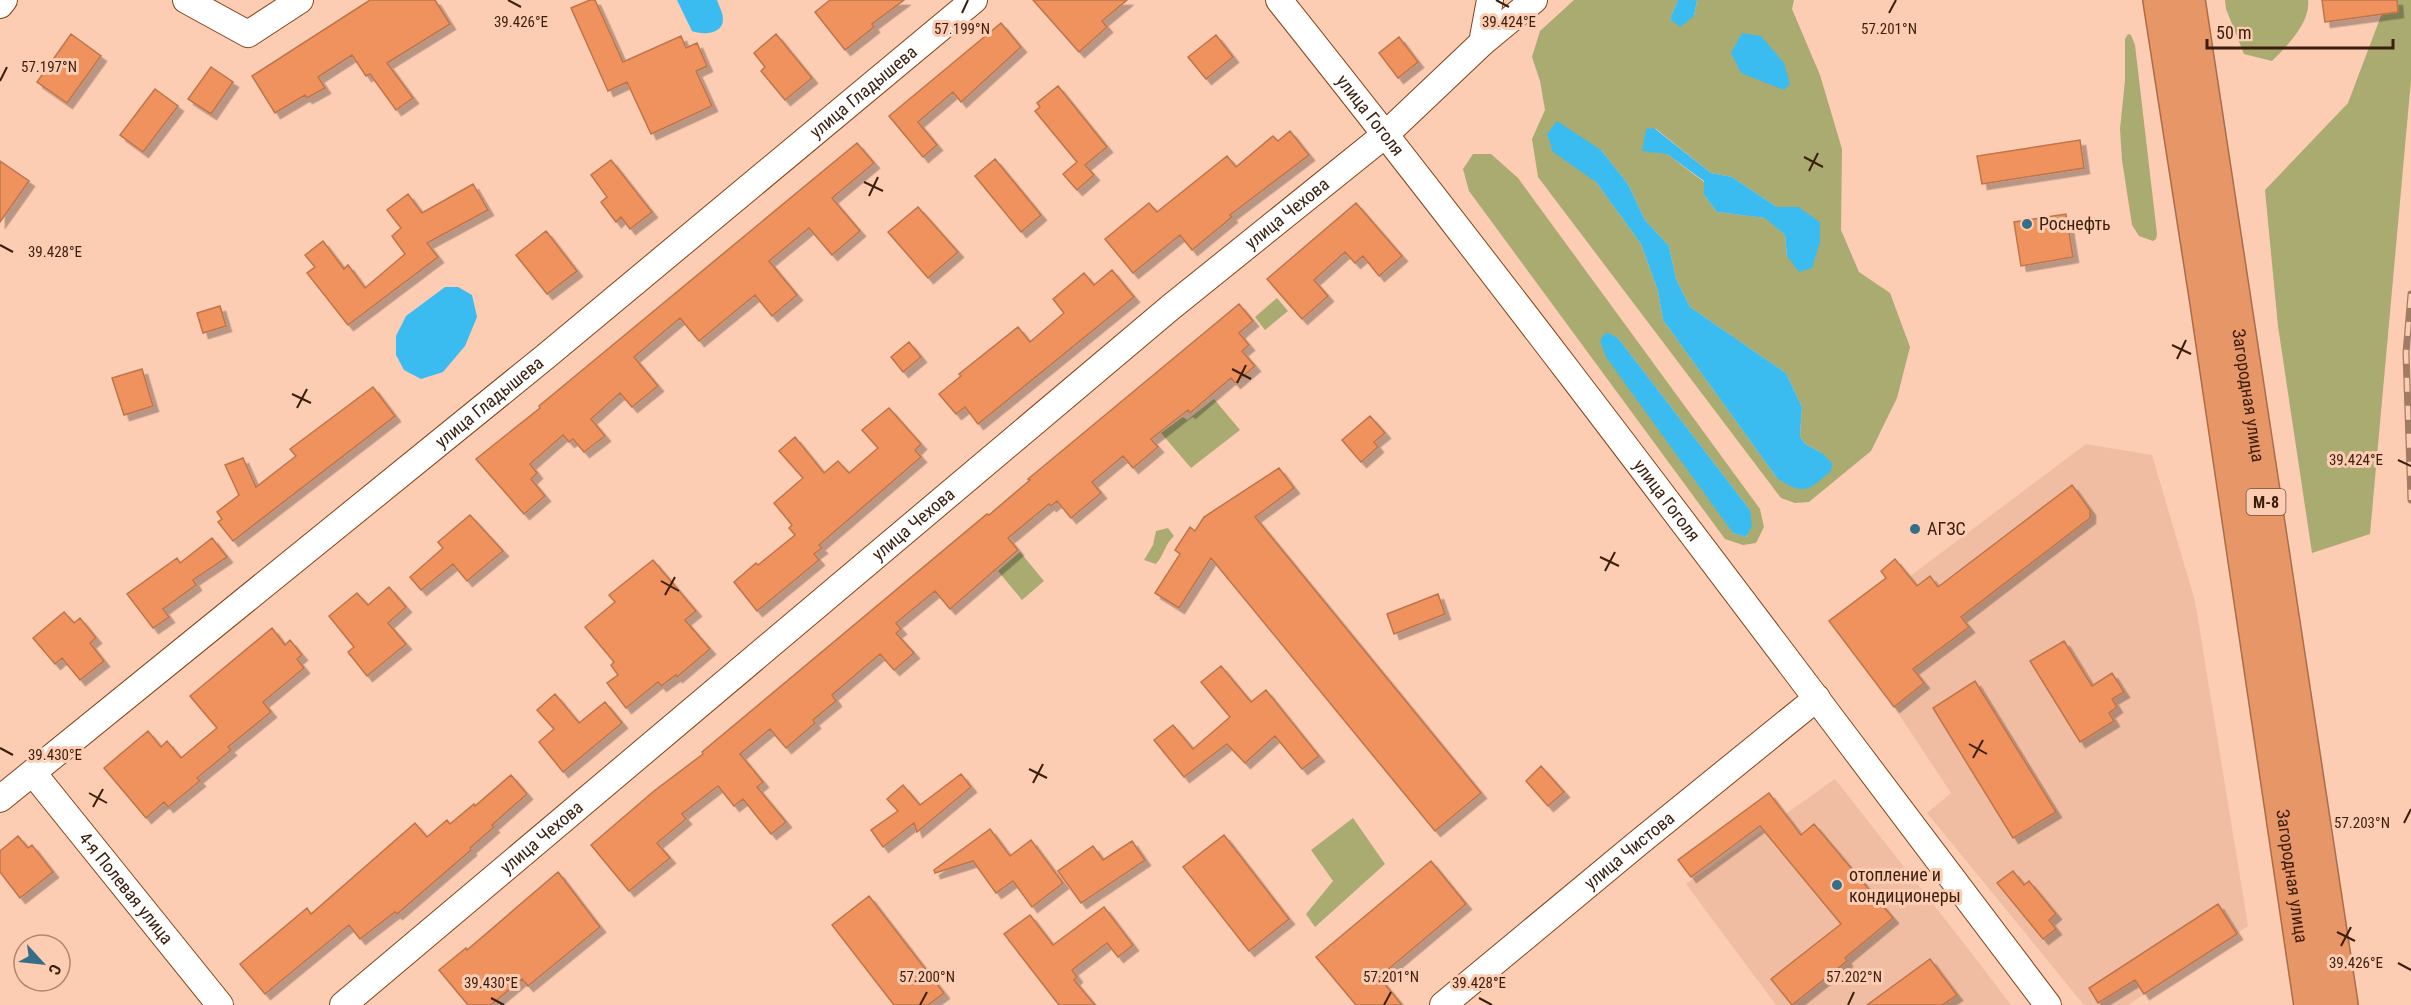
<svg xmlns="http://www.w3.org/2000/svg" width="2411" height="1005" font-family="'Roboto Condensed',sans-serif">
  <defs>
    <filter id="shadow"><feDropShadow dx="5.5" dy="5.5" stdDeviation="0" flood-color="#0004"/></filter>
  </defs>
  <rect width="100%" height="100%" fill="#fcccb3"/>
  <!-- built -->
  <path fill="#f0bda2" d="M2086,444L2152,455L2195,601L2248,926L2128,1005H2084L1927,813L1951,793L1894,707L1829,621L1865,594L1873,604Z
    M1835,779L1966,946L2011,1005H1776L1686,884Z"/>
  <!-- green -->
  <path fill="#aaab70" fill-rule="evenodd" d="M1574,0H1678L1670,19L1694,16L1697,0H1794L1792,9L1820,75L1842,149L1841,230L1859,272L1890,293L1910,347L1897,398L1871,451L1809,502L1795,503L1781,498L1538,177L1532,139L1545,110L1540,81L1532,57L1540,31ZM1655,128L1711,173L1732,177L1777,207H1798L1787,256L1785,235L1766,218L1717,212L1704,195V182L1667,154ZM1601,150L1628,184L1645,220L1669,246L1676,279L1690,307L1786,373L1802,407L1800,436L1805,444L1822,453L1777,478L1663,320L1658,291L1641,244L1596,182Z
    M2225,0H2308C2311,22 2287,46 2272,61L2244,54L2226,9Z
    M2387,0H2411V80L2370,534L2312,553L2278,326L2265,190L2348,103Z
    M2128,34L2131,35L2135,45L2157,234L2156,239L2153,241L2139,236L2132,225L2122,160L2120,129L2125,80V39Z
    M1473,154H1491L1518,178L1760,509L1764,527L1756,543L1743,545L1725,539L1469,191L1463,169ZM1606,333L1618,338L1750,510L1747,537L1733,533Z
    M1277,298L1288,311L1265,330L1255,317Z
    M1214,399L1240,430L1191,468L1161,433L1183,417L1187,420Z
    M1168,528L1174,536C1165,544 1164,555 1156,564L1144,560L1153,545L1156,531Z
    M1020,552L1044,581L1022,600L998,571Z
    M1353,818L1385,864L1315,927L1306,914L1333,881L1311,850Z"/>
  <!-- water -->
  <path fill="#3abcf0" d="M677,0H717C719,6 723,13 723,19C723,35 702,35 692,31Z
    M1678,0H1697L1694,16L1680,27L1670,19Z
    M1742,33L1761,36L1784,63L1790,84L1784,90L1741,73L1731,53Z
    M1557,121L1601,150L1628,184L1645,220L1669,246L1676,279L1690,307L1786,373L1802,407L1800,436L1805,444L1822,453L1832,463L1831,471C1807,491 1805,496 1777,478L1663,320L1658,291L1641,244L1596,182L1553,152L1547,134Z
    M1654,128L1711,173L1732,177L1777,207H1798L1820,222V242L1812,268L1799,272L1787,256L1785,235L1765,218L1717,212L1704,195V181L1667,154L1642,151L1646,129Z
    M445,287H458L472,295L477,317L465,346L443,372L421,379L404,370L396,355V336L406,316Z
    M1606,332L1618,338L1750,510L1752,526L1746,537L1733,533L1606,357L1600,341Z"/>
  <!-- building -->
  <path fill="#ef925d" stroke="#bd754b" stroke-width="1.5" filter="url(#shadow)" d="M370,0H435L450,24L387,63L413,98L396,110L370,74L366,76L352,55L318,77L325,88L307,98L305,95L275,113L252,76Z
    M590,0H595L623,62L681,36L686,48L697,43L707,66L696,71L712,106L651,134L627,82L608,91L571,8Z
    M830,0H904L872,24L874,27L845,50L815,12Z
    M1033,0H1127L1102,21L1107,27L1079,52Z
    M2322,0H2397L2398,12L2325,22Z
    M1001,23L1021,47L961,102L953,92L918,122L937,145L923,157L889,116Z
    M71,34L101,56L67,103L37,82Z
    M776,34L812,78L785,100L761,71L765,67L754,53Z
    M1216,35L1233,57L1206,79L1188,57Z
    M1399,37L1418,62L1398,78L1379,53Z
    M211,67L233,82L211,114L188,99Z
    M1058,86L1107,147L1085,165L1094,175L1077,190L1063,174L1077,162L1035,111L1040,107L1037,103Z
    M155,89L178,106L143,152L120,135Z
    M1290,131L1309,155L1230,215L1232,217L1192,250L1180,235L1133,273L1105,239L1149,203L1157,212L1227,156L1236,167L1273,136L1278,141Z
    M2080,140L2084,168L1982,184L1977,156Z
    M857,143L874,163L832,198L860,231L832,255L809,228L769,261L797,295L772,316L755,295L699,341L680,318L634,357L658,386L632,407L620,393L591,419L605,436L584,452L573,439L569,442L563,435L530,464L537,473L531,479L545,496L524,514L476,459L540,408L539,406L574,377Z
    M995,159L1041,215L1021,232L975,176Z
    M611,160L652,212L630,229L621,217L616,222L601,202L607,197L591,175Z
    M0,161L29,181L0,222Z
    M473,184L488,210L427,243L438,257L348,325L307,273L315,267L305,255L323,241L344,269L348,265L365,288L405,254L392,236L401,228L387,210L408,194L422,213Z
    M1356,203L1402,256L1379,276L1363,256L1355,263L1345,252L1314,280L1328,296L1302,319L1267,279Z
    M918,207L958,252L928,278L888,232Z
    M2066,214L2073,257L2021,266L2014,222Z
    M546,231L577,271L547,294L516,255Z
    M1112,270L1134,297L978,424L965,407L956,414L939,394L961,376L959,374L1018,327L1030,342L1064,313L1053,299L1084,273L1094,285Z
    M1239,304L1253,321L1239,333L1249,345L1242,351L1255,366L1235,383L1231,378L1190,413L1188,410L1151,439L1158,447L1133,468L1123,456L1092,482L1101,493L1071,518L1057,501L1051,506L1049,504L1008,538L1018,550L950,609L935,591L896,623L901,629L896,633L914,653L894,670L880,654L832,695L836,701L813,720L815,723L786,748L770,729L740,754L763,782L757,787L786,822L771,834L743,799L734,806L718,786L682,814L686,819L657,843L670,858L629,891L591,845L654,791L703,754L702,752L987,514L989,515L1030,480L1028,479Z
    M220,306L226,326L203,333L197,313Z
    M909,342L921,357L903,372L891,357Z
    M142,369L153,406L124,415L112,378Z
    M373,387L395,416L233,541L218,522L222,519L217,512L239,495L225,465L243,458L256,487L296,456L290,449Z
    M889,408L921,444L915,450L921,457L819,545L822,548L814,554L819,560L757,611L734,582L756,563L758,565L795,535L789,528L792,525L774,503L803,478L779,451L795,437L824,473L838,461L849,473L878,448L862,430Z
    M1370,416L1385,433L1374,442L1378,447L1361,462L1342,440Z
    M1279,468L1294,488L1255,517L1481,793L1435,831L1211,558L1179,608L1155,593L1180,554L1175,550L1190,527L1195,531L1204,517Z
    M2072,485L2090,510V518L1961,617L1969,627L1913,669L1924,683L1894,707L1829,621L1886,578L1881,571L1895,559L1917,586L1930,576L1938,587Z
    M470,515L503,551L467,581L453,564L421,590L410,577L443,548L438,542Z
    M212,538L227,557L193,580L196,585L163,609L169,617L153,628L127,594L177,558L180,563Z
    M653,560L696,611L685,620L710,649L677,677L676,675L661,686L658,682L626,708L607,683L618,675L611,665L614,662L585,627L615,602L609,595Z
    M389,587L406,607L388,623L406,644L367,676L348,652L354,647L329,616L357,593L368,605Z
    M1438,594L1445,614L1394,634L1387,614Z
    M64,612L74,623L80,618L96,638L90,643L104,661L80,680L62,658L55,664L33,638Z
    M272,628L285,645L290,640L302,655L297,659L304,668L263,702L271,712L228,747L231,750L197,778L200,781L168,807L164,802L146,818L104,768L148,731L161,747L167,741L181,758L217,728L190,696Z
    M2064,641L2092,686L2112,673L2124,692L2112,699L2117,707L2109,713L2114,721L2080,742L2030,661Z
    M1221,666L1251,702L1266,690L1319,756L1302,769L1275,736L1245,763L1227,744L1184,777L1154,740L1173,725L1193,749L1230,717L1201,682Z
    M1975,681L2056,812L2013,838L1933,708Z
    M555,694L579,723L605,702L622,723L563,772L539,742L554,729L537,710Z
    M1541,766L1564,792L1548,806L1526,781Z
    M961,774L971,787L917,832L914,823L883,847L871,830L898,811L887,799L903,785L920,805Z
    M511,775L527,794L492,825L494,827L470,848L471,850L397,914L395,912L360,939L349,925L265,994L240,964L307,908L311,914L415,823L427,837L447,820L450,824L474,804L475,806Z
    M1769,793L1801,835L1814,824L1893,918L1845,958L1847,961L1792,1005L1771,979L1841,924L1760,826L1691,877L1678,860Z
    M990,829L1010,856L1031,840L1063,883L1032,907L1013,881L996,893L973,861L935,873L934,870Z
    M1224,835L1289,919L1249,951L1183,867Z
    M18,836L28,848L32,845L53,872L20,898L0,872V851Z
    M1132,841L1145,860L1081,903L1058,871L1093,846L1103,860Z
    M1431,861L1466,904L1379,977L1402,1005H1356L1316,957Z
    M2013,871L2024,885L2029,881L2056,914L2049,920L2056,929L2043,939L1997,883Z
    M558,872L600,927L528,986L522,979L491,1005H468L439,970L466,948L467,950Z
    M869,896L944,993L928,1005H894L832,925Z
    M2218,904L2237,934L2144,994L2135,980L2098,1003L2089,988Z
    M1104,907L1133,945L1118,957L1107,943L1072,970L1077,977L1074,980L1095,1005H1059L1004,934L1030,915L1053,945Z
    M1930,959L1957,995L1942,1005H1867Z"/>
  <g fill="none" stroke-linecap="round" stroke-linejoin="round">
    <!-- street casing -->
    <g stroke="#854215" stroke-width="28">
      <g id="street">
        <path d="M186,0L248,34L300,0"/>
        <path id="s1" d="M1279,0C1542,330 1793,669 2048,1005"/>
        <path d="M0,5L4,0"/>
        <path d="M1482,43L1534,0"/>
        <path id="s2" d="M33,773L220,1005"/>
        <path id="s3" d="M0,799L545,357L974,0"/>
        <path id="s4" d="M343,1005L1171,307L1386,134L1482,43L1490,0"/>
        <path id="s5" d="M1443,1005L1637,844L1817,698"/>
      </g>
    </g>
    <!-- highway casing -->
    <g stroke="#ab6c48" stroke-width="36">
      <g id="highway">
        <path id="s6" d="M2160,0L2207,302L2311,1005"/>
        <path id="s7" d="M2188,0L2341,1005"/>
      </g>
    </g>
    <!-- street -->
    <use href="#street" stroke="#fff" stroke-width="26"/>
    <!-- highway -->
    <use href="#highway" stroke="#e79668" stroke-width="33"/>
    <!-- rail casing -->
    <g stroke="#a27b65" stroke-width="7">
      <path id="rail" d="M2411,294L2406,353L2411,500"/>
    </g>
    <!-- rail -->
    <use href="#rail" stroke="#fcccb3" stroke-width="4.5" stroke-dasharray="14" stroke-linecap="butt"/>
  </g>
  <!-- ticks -->
  <path fill="none" stroke="#3b1e0c" stroke-width="2" d="M508,0L521,7M1496,0L1509,7M962,13L968,0M1889,13L1896,0M0,81L7,67M1804,157L1823,167M1809,171L1818,153M864,182L883,191M869,196L878,177M0,245L13,252M2172,345L2191,354M2177,359L2186,340M1232,369L1251,379M1237,383L1246,365M292,394L311,403M297,408L307,389M2398,460L2411,466M1600,557L1619,566M1605,571L1615,552M661,581L679,591M665,595L675,577M1969,744L1987,754M0,748L13,755M1973,758L1983,740M1029,769L1047,778M1033,783L1043,764M89,793L107,803M93,807L103,789M2404,823L2411,809M2337,932L2355,941M2341,946L2351,927M2398,963L2411,970M491,998L504,1005M1479,998L1492,1005M920,1005L927,992M1384,1005L1391,992M1848,1005L1854,992"/>
  <!-- markers -->
  <g fill="#356e88" stroke="#fcccb3" stroke-width="2">
    <circle cx="2027" cy="224" r="6"/>
    <circle cx="1915" cy="529" r="6"/>
    <circle cx="1837" cy="885" r="6"/>
  </g>
  <g text-anchor="middle" stroke-width="6" stroke-linejoin="round" paint-order="stroke">
    <!-- shield labels -->
    <rect fill="#fcccb3" stroke="#75523e" stroke-width="1.5" x="2246.5" y="489" width="39" height="26" rx="4.5"/>
    <g font-size="16" font-weight="bold" fill="#3b1e0c">
      <text x="2266" y="508">М-8</text>
    </g>
    <!-- street labels -->
    <g font-size="18" fill="#3b1e0c" stroke="#fcccb3">
      <text dy="6" stroke="none"><textPath href="#s3" startOffset="1116">улица Гладышева</textPath></text>
      <text dy="6" stroke="none"><textPath href="#s1" startOffset="147">улица Гоголя</textPath></text>
      <text dy="6" stroke="none"><textPath href="#s4" startOffset="1232">улица Чехова</textPath></text>
      <text dy="6" stroke="none"><textPath href="#s7" startOffset="400">Загородная улица</textPath></text>
      <text dy="6" stroke="none"><textPath href="#s3" startOffset="630">улица Гладышева</textPath></text>
      <text dy="6" stroke="none"><textPath href="#s1" startOffset="633">улица Гоголя</textPath></text>
      <text dy="6" stroke="none"><textPath href="#s4" startOffset="746">улица Чехова</textPath></text>
      <text dy="6" stroke="none"><textPath href="#s4" startOffset="260">улица Чехова</textPath></text>
      <text dy="6" stroke="none"><textPath href="#s5" startOffset="242">улица Чистова</textPath></text>
      <text dy="6" stroke="none"><textPath href="#s6" startOffset="886">Загородная улица</textPath></text>
      <text dy="6" stroke="none"><textPath href="#s2" startOffset="148">4-я Полевая улица</textPath></text>
    </g>
    <!-- poi labels -->
    <g font-size="18" fill="#3b1e0c" stroke="#fcccb3" text-anchor="start">
      <text x="2039" y="230">Роснефть</text>
      <text x="1927" y="535">АГЗС</text>
      <text x="1849" y="881">отопление и<tspan x="1849" dy="21">кондиционеры</tspan></text>
    </g>
  </g>
  <g font-size="15" text-anchor="middle" fill="#3b1e0c" stroke="#fcccb3" stroke-width="6" stroke-linejoin="round" paint-order="stroke">
    <text x="521" y="27">39.426°E</text>
    <text x="1509" y="27">39.424°E</text>
    <text x="962" y="34">57.199°N</text>
    <text x="1889" y="34">57.201°N</text>
    <text x="49" y="72">57.197°N</text>
    <text x="55" y="257">39.428°E</text>
    <text x="2356" y="465">39.424°E</text>
    <text x="55" y="760">39.430°E</text>
    <text x="2362" y="828">57.203°N</text>
    <text x="2356" y="968">39.426°E</text>
    <text x="927" y="982">57.200°N</text>
    <text x="1391" y="982">57.201°N</text>
    <text x="1854" y="982">57.202°N</text>
    <text x="491" y="988">39.430°E</text>
    <text x="1479" y="988">39.428°E</text>
  </g>
  <!-- north arrow -->
  <g transform="translate(42 963) rotate(117)"><circle r="28" fill="#fcccb3" stroke="#af8670" stroke-width="1.5"/>
  <path d="M0-4.5L10 22L0 15L-10 22Z" fill="#356e88"/>
  <text y="-9" font-size="16" font-weight="bold" text-anchor="middle" fill="#3b1e0c">С</text>
  </g>
  <!-- scale -->
  <path d="M2207 39v9h186v-9" fill="none" stroke="#3b1e0c" stroke-width="3"/>
  <text x="2216" y="39" font-size="18" fill="#3b1e0c" stroke="#fcccb3" stroke-width="4.5" paint-order="stroke">50 m</text>
</svg>
